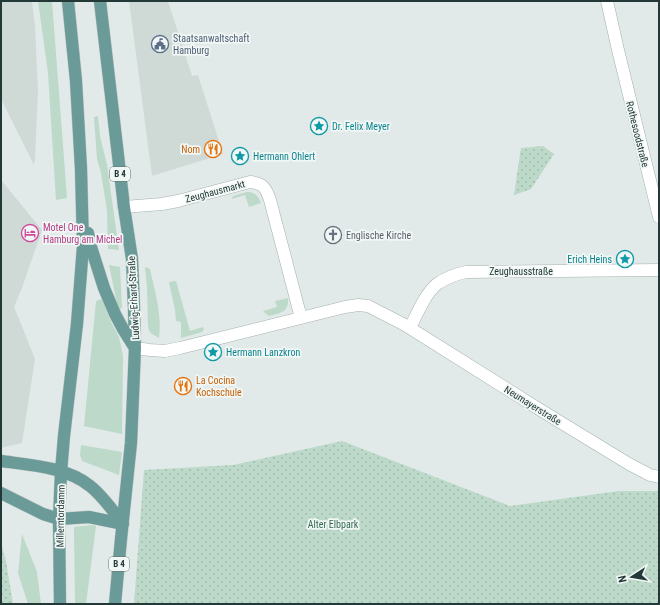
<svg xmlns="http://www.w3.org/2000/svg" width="660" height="605" font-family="'Roboto Condensed',sans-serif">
  <defs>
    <pattern id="park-dots" width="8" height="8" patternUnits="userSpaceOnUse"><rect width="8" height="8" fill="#bcd9c9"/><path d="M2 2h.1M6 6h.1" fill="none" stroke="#a1bbad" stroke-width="1.8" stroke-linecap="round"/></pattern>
  </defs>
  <rect width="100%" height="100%" fill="#e1eae8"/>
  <!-- built -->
  <path fill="#cfdad7" d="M1,1H32L35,26L38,91L35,159L34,165L1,99Z
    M129,1H168L192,76L198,75L223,154L152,176Z
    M1,180L42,230L22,288L14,307L17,314L35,359L22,443L1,448Z"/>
  <!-- grass -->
  <path fill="#bcd9c9" d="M38,1H52L67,198L56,200L48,73Z
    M98,116L100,136L107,165L119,250L108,249L107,211L101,173L97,159L94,117Z
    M247,192C254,191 259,197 261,203L249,207L245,195L232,199L233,196Z
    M109,265L120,267L122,307L119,311L118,308Z
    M145,267L150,269C155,292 162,314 159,338L152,334L149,331L148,325L147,288Z
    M176,281L190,331L203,327L204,329L202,332L181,338V322L176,321L175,310L169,282Z
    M288,298C289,312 281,313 269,316L264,312L263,311L277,307L275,301Z
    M102,299L110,320L119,337L123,356L122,434L84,426L96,301Z
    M81,445L122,452L119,475L82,461L80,455Z
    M92,525L96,526L86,604H75L74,527Z
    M22,534L37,572L41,604H28L18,573Z"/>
  <!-- park -->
  <path fill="url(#park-dots)" d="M543,146L554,154L531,189L514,195L521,148Z
    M342,441L510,506L619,491H659V604H134L144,470L233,465Z
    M1,543L6,561L13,604H1Z"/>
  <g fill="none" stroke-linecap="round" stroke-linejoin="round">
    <!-- minor casing -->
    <g stroke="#a4b1af" stroke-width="13">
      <path id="minor" d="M607,1L618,50L659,217
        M124,207L162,204L178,201L250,182C263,183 266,188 270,200L301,318
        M410,328C417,314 425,294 437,284C446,278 456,274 466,272L659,270
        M135,348L150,350L165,351L180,348L345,307L358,305L368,306L405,325L542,411L629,464L650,475L659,477"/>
    </g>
    <!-- major casing -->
    <g stroke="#bdc4c3" stroke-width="13">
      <path id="major" d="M100,1L124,207L132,259L134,308L135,348L131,443L121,539L115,604
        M88,233L91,247L104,288L115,314L123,329L135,348
        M1,461C30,465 67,467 90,486C102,495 114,512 123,524
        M1,493L43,514L59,519L89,517L123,524
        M60,604L59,519L61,472L64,436L77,324L83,246L81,169L76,81L68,1"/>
    </g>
    <!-- minor -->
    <use href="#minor" stroke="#fff" stroke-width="12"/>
    <!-- major -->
    <use href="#major" stroke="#6a9b98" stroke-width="12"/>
  </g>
  <!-- icons -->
  <defs>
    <g id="civic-ring" transform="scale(0.9)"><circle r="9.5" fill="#f1f7f5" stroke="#5c6f8a" stroke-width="1.5"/><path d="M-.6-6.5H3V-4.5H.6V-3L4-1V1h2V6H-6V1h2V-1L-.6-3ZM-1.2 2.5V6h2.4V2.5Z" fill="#5c6f8a"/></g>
    <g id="sight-ring" transform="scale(0.9)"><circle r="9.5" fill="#f1f7f5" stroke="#0f9aa8" stroke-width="1.5"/><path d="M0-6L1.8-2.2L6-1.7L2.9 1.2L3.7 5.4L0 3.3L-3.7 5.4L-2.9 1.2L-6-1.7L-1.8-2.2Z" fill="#0f9aa8"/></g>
    <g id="restaurant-ring" transform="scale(0.9)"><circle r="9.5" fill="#f1f7f5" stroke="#e8710a" stroke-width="1.5"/><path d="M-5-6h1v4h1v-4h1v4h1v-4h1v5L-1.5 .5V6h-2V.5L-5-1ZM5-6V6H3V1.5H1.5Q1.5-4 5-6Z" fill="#e8710a"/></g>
    <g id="hotel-ring" transform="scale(0.9)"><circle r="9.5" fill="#f1f7f5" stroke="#d1479c" stroke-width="1.5"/><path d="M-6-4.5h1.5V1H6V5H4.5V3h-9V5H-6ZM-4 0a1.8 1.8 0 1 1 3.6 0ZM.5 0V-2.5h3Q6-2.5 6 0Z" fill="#d1479c"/></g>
    <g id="church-ring" transform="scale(0.9)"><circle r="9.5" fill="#f1f7f5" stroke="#6b7280" stroke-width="1.5"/><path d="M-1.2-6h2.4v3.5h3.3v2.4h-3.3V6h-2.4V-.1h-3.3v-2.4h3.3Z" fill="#6b7280"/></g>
  </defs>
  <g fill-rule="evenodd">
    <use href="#civic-ring" x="160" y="44"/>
    <use href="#sight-ring" x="319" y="126"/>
    <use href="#restaurant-ring" x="213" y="149"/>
    <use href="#sight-ring" x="240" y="156"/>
    <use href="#hotel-ring" x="30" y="233"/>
    <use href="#church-ring" x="333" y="235"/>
    <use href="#sight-ring" x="625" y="259"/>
    <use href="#sight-ring" x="213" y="352"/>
    <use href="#restaurant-ring" x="183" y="386"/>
  </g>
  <g text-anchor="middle" stroke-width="3.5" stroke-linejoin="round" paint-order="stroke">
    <!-- shield labels -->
    <g fill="#f1f7f5" stroke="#617270" stroke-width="1">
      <rect x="110" y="167" width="20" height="14" rx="3"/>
      <rect x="109" y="557" width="20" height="14" rx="3"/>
    </g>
    <g font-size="9" font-weight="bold" fill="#233937">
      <text x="120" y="177">B 4</text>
      <text x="119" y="567">B 4</text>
    </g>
    <!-- service labels -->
    <g font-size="10" fill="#4e5e75" stroke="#f1f7f5" text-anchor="start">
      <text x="173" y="42">Staatsanwaltschaft<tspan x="173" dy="12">Hamburg</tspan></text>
    </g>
    <!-- culture labels -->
    <g font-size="10" fill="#0d838f" stroke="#f1f7f5" text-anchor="start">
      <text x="332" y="130">Dr. Felix Meyer</text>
      <text x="253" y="160">Hermann Ohlert</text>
      <text x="612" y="263" text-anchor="end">Erich Heins</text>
      <text x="226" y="356">Hermann Lanzkron</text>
    </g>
    <!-- street labels -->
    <g font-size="10" fill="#233937" stroke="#f1f7f5">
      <text transform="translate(638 134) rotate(76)" y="4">Rothesoodstraße</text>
      <text transform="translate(215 191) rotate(-15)" y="4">Zeughausmarkt</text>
      <text x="521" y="275">Zeughausstraße</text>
      <text transform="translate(133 298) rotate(-93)" y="4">Ludwig-Erhard-Straße</text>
      <text transform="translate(533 405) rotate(32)" y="4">Neumayerstraße</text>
      <text transform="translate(60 516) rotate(-89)" y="4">Millerntordamm</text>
    </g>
    <!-- food labels -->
    <g font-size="10" fill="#c56008" stroke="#f1f7f5" text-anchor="end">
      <text x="200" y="153">Nom</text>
      <text x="196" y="384" text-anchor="start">La Cocina<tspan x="196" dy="12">Kochschule</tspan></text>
    </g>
    <!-- hotel labels -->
    <g font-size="10" fill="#b23c85" stroke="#f1f7f5" text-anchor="start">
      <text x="43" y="231">Motel One<tspan x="43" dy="12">Hamburg am Michel</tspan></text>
    </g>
    <!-- worship labels -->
    <g font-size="10" fill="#5b616d" stroke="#f1f7f5" text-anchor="start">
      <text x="346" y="239">Englische Kirche</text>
    </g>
    <!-- park labels -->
    <g font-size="10" fill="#326c53" stroke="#f1f7f5">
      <text x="333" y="528">Alter Elbpark</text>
    </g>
  </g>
  <!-- border -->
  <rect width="660" height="605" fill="none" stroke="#233937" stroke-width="4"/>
  <!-- north arrow -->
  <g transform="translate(632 577) rotate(258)" stroke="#f1f7f5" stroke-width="3" paint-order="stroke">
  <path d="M0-3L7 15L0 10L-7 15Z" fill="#233937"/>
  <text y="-6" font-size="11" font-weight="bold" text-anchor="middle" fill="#233937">N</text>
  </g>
</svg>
